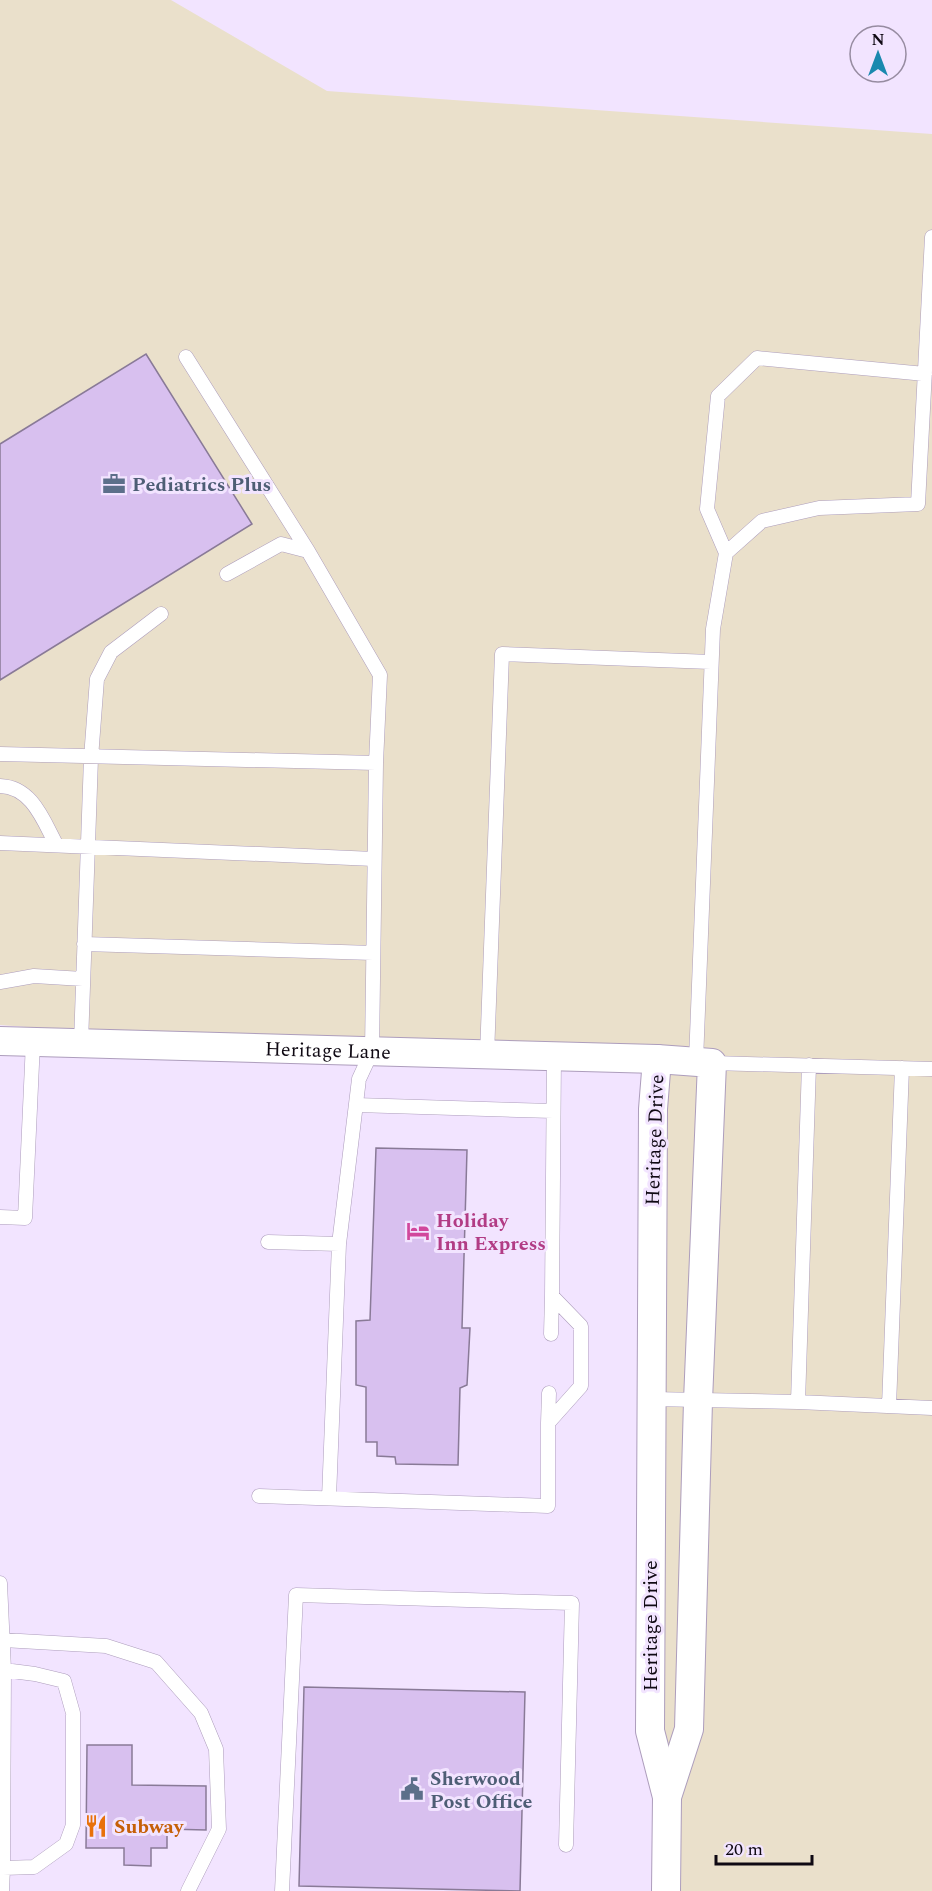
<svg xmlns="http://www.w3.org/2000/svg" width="932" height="1891" font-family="Spectral,serif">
  <rect width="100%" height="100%" fill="#f2e4ff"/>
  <!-- commercial -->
  <path fill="#eae0cb" d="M0,0H171L327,91L932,134V1891H664L657,1059L331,1050L0,1025Z"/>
  <!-- building -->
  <path fill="#d8c0ef" stroke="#897a97" stroke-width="1.5" d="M146,354L252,524L0,680V444Z
    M376,1148L467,1150L462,1328H470L467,1385L460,1388L458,1465L396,1464L395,1457L377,1456V1442H366V1387L356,1385V1321L370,1320Z
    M304,1687L525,1692L520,1891L299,1886Z
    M87,1745H132V1785L206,1786V1830L167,1829V1848H151V1866L124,1865V1848H86Z"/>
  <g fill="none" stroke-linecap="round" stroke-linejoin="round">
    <!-- service casing -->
    <g stroke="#ad9dbc" stroke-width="15">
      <path id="service" d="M186,357L308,551
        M726,553L707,509L718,396L757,358L925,374
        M227,574L281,544L308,551L380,675L376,763
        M0,754L376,763L372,1051L359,1079L339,1244L268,1242
        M0,786C32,787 43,820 56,844
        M0,843L374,859
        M84,944L373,953
        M0,982L34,976L83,979
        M81,1043L91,758L97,679L111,652L161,614
        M487,1055L502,654L711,662
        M696,1061L713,629L726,553L762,521L819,508L918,504L932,237
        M712,1063L932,1069
        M356,1105L553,1111
        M0,1217L25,1218L33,1042
        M551,1334L552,1296
        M651,1399L798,1402L932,1408
        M798,1402L809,1065
        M889,1406L902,1068
        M548,1423L549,1393
        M259,1496L548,1506V1423L581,1386V1326L552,1296L554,1057
        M329,1498L339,1244
        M0,1583L4,1670L35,1674L64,1681L73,1713V1825L66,1844L34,1867L3,1868L2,1891
        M3,1640L106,1646L156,1662L201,1713L216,1749L219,1829L188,1891
        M3,1868L4,1670
        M282,1891L296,1595L572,1603L566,1845"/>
    </g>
    <!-- minor casing -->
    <g stroke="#ad9dbc" stroke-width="30">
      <g id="minor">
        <path id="s1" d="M0,1041L657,1059L712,1063L698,1401L689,1729L667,1797"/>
        <path d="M657,1059L653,1109L650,1731L667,1797L666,1891"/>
      </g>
    </g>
    <!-- service -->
    <use href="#service" stroke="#fff" stroke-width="14"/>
    <!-- minor -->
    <use href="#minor" stroke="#fff" stroke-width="28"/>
  </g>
  <!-- icons -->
  <defs>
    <g id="office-bare" transform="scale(1.8)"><path d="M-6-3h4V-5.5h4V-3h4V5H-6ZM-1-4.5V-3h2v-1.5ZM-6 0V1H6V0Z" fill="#5c6f8a" stroke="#f2e4ff" stroke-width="2.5" paint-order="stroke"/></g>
    <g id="hotel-bare" transform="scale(1.8)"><path d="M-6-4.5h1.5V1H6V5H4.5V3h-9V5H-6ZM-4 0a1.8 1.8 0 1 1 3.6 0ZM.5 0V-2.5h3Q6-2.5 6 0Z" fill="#d1479c" stroke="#f2e4ff" stroke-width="2.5" paint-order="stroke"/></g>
    <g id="civic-bare" transform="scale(1.8)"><path d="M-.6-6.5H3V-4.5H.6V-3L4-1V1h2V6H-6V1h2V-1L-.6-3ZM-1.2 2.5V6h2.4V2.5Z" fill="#5c6f8a" stroke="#f2e4ff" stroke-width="2.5" paint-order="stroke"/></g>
    <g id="restaurant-bare" transform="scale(1.8)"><path d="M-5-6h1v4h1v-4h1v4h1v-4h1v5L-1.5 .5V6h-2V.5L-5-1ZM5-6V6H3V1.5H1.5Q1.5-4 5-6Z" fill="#e8710a" stroke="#f2e4ff" stroke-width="2.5" paint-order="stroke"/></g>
  </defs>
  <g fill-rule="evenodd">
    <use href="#office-bare" x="114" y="484"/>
    <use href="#hotel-bare" x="418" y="1231"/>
    <use href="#civic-bare" x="412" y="1789"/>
    <use href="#restaurant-bare" x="96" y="1826"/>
  </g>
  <g text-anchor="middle" stroke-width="6" stroke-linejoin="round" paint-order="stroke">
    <!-- service labels -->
    <g font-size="20" font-weight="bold" fill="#4e5e75" stroke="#f2e4ff" text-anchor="start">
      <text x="132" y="491">Pediatrics Plus</text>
      <text x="430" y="1785">Sherwood<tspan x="430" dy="23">Post Office</tspan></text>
    </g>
    <!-- street labels -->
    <g font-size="20" fill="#0f0913" stroke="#f2e4ff">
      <text dy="7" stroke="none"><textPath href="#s1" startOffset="328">Heritage Lane</textPath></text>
      <text transform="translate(654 1140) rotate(-88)" y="7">Heritage Drive</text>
      <text transform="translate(650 1626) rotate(-90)" y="7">Heritage Drive</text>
    </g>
    <!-- hotel labels -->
    <g font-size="20" font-weight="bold" fill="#b23c85" stroke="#f2e4ff" text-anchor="start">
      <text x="436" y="1227">Holiday<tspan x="436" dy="23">Inn Express</tspan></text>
    </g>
    <!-- food labels -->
    <g font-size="20" font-weight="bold" fill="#c56008" stroke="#f2e4ff" text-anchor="start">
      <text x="114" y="1833">Subway</text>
    </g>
  </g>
  <!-- north arrow -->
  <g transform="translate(878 54)"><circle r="28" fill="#f2e4ff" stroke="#978ca1" stroke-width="1.5"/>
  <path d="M0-4.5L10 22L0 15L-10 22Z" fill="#1a89af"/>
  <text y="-9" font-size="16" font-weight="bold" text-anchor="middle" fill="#0f0913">N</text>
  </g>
  <!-- scale -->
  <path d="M716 1855v9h96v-9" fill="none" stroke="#0f0913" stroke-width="3"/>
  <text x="725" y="1855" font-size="18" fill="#0f0913" stroke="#f2e4ff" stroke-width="4.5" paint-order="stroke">20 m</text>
</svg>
